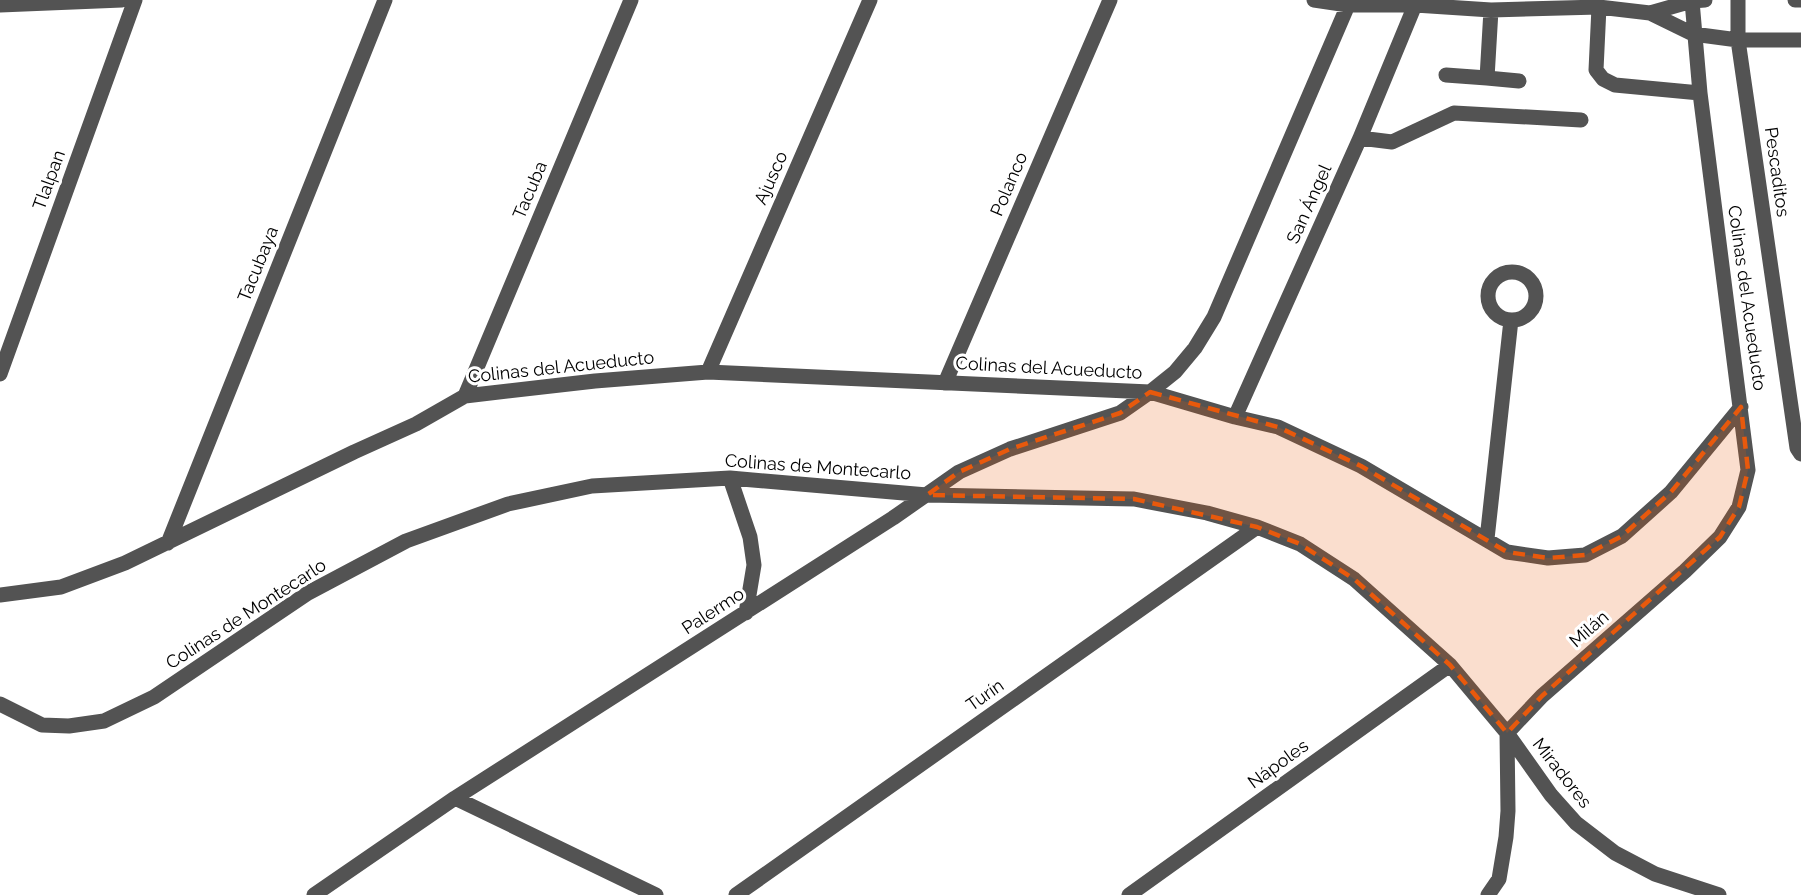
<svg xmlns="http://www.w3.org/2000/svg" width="1801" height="895" font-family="Raleway,sans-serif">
  <rect width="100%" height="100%" fill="#fff"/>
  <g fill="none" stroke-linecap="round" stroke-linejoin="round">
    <!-- minor -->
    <path stroke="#535353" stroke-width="15" d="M1314,0L1348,5H1415L1491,10L1599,7L1650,13L1693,34L1738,40H1801
      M1738,0V40L1797,448L1801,454
      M1795,0H1801
      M0,5L122,0
      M1599,7L1596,70L1603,79L1615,85L1700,93
      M1491,10L1487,78L1519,81
      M1650,13L1692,1L1705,0
      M1446,75L1487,78
      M1360,138L1392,142L1454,113L1581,120
      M1488 296a24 24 0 1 1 48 0a24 24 0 1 1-48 0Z
      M708,372L870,0
      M0,374L135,0
      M945,383L1110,0
      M465,396L631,0
      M1235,417L1360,138L1415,5
      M730,478L750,537L754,565L746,613
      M1487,539L1511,320
      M168,543L385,0
      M0,595L61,587L125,563L354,452L416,424L465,396L595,381L708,372L1150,392L1235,417L1278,427L1361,466L1507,552L1548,558L1585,555L1622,536L1671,492L1741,407
      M0,704L42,725L69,726L104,721L154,697L308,593L406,541L508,504L592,486L730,478L927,495L1134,499L1207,513L1257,527L1300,544L1354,579L1450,665L1507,733L1551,795L1576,823L1615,853L1655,874L1719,895
      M455,798L656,895
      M314,895L455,798L893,518L959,472L1010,449L1120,413L1150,392L1175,372L1195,348L1214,317L1348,5L1353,0
      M736,895L1257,527
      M1129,895L1450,665
      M1488,895L1499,879L1506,837L1508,811L1507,733L1542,696L1685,571L1720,537L1739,507L1748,470L1700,93L1692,1"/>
  </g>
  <!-- marked area -->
  <path fill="#e8590c" fill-opacity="0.2" stroke="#e8590c" stroke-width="4.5" stroke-dasharray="12 8" stroke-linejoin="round" d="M1150,392L1278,427L1361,466L1507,552L1548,558L1585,555L1622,536L1671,492L1741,407L1748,470L1739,507L1720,537L1542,696L1507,733L1450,665L1354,579L1300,544L1257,527L1134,499L927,495L959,472L1010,449L1120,413Z"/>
  <g text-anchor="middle" stroke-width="6" stroke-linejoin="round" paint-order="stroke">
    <!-- street labels -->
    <g font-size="18" fill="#000" stroke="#fff">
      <text transform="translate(1777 172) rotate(82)" y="6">Pescaditos</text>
      <text transform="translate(771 178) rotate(-66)" y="6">Ajusco</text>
      <text transform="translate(49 180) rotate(-70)" y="6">Tlalpan</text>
      <text transform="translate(1009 184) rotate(-67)" y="6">Polanco</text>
      <text transform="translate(530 190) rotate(-67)" y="6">Tacuba</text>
      <text transform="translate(1309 204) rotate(-66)" y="6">San Ángel</text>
      <text transform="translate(258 264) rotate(-68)" y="6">Tacubaya</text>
      <text transform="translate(1747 298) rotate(82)" y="6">Colinas del Acueducto</text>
      <text transform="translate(561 367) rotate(-6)" y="6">Colinas del Acueducto</text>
      <text transform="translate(1049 368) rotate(3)" y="6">Colinas del Acueducto</text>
      <text transform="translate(818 467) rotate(4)" y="6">Colinas de Montecarlo</text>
      <text transform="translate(713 611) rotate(-33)" y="6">Palermo</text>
      <text transform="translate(246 614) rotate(-33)" y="6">Colinas de Montecarlo</text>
      <text transform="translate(1589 629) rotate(-41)" y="6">Milán</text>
      <text transform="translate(985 695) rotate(-35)" y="6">Turín</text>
      <text transform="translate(1278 764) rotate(-36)" y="6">Nápoles</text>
      <text transform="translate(1562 773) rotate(52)" y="6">Miradores</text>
    </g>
  </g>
</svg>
